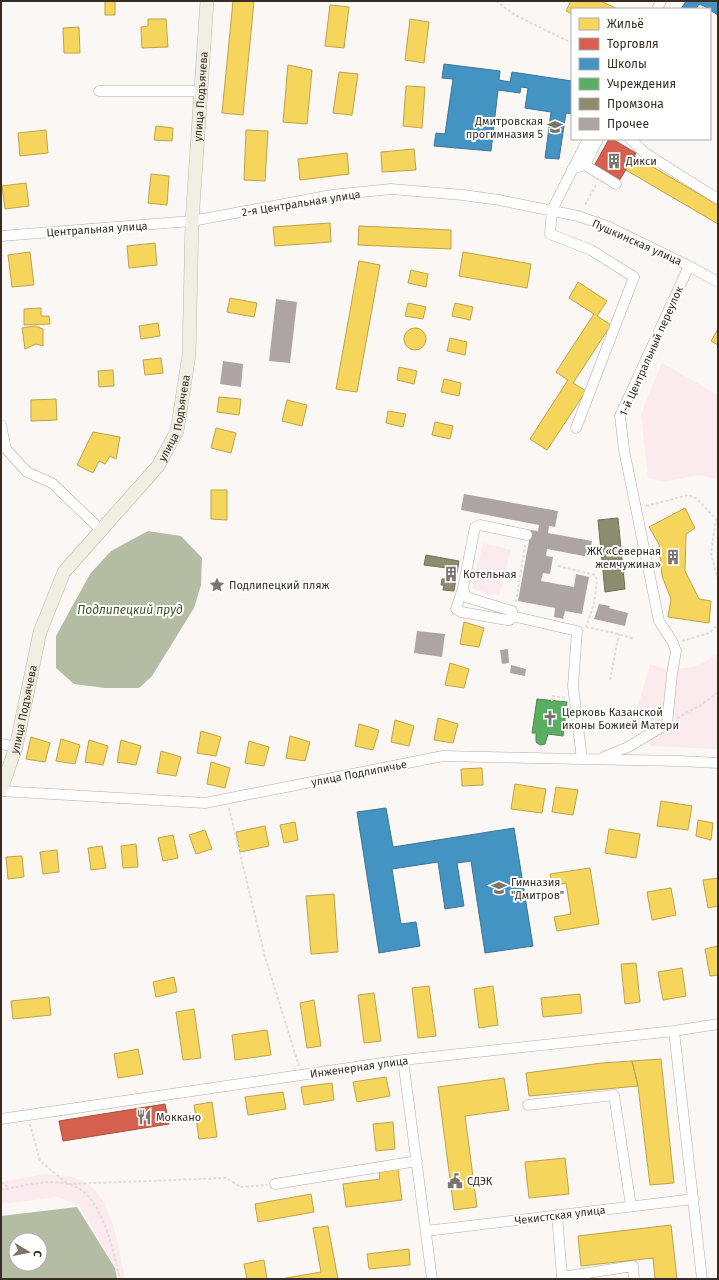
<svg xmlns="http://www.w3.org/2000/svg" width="719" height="1280" font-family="'Fira Sans',sans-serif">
  <rect width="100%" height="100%" fill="#faf7f5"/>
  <!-- green -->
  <path fill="#fbebee" d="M662,363L718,395V479L699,475L664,482L648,478L641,413Z
    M483,543L511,550L499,596L472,589Z
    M718,654V749L650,746L635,717L650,664L668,670L694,667Z
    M45,1174C54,1175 67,1175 76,1178C113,1190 118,1246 125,1279H117L115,1267L79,1205L58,1197L1,1204V1182Z"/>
  <!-- water -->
  <path fill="#b5bca4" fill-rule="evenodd" d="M148,531L181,536L202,558L201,585L194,608L152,676L139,688H105L74,684L56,668V636L90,574L111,551Z
    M77,1207L115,1268L117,1279H1V1216ZM16,1240H40V1264H16Z"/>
  <!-- homes -->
  <path fill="#f6d55c" stroke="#bda34b" d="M105,1H115V15H105Z
    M233,1H254L243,115L222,113Z
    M571,1H600L618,9H572V14L566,11Z
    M330,5L349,7L344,48L325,46Z
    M148,19H166L168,47L142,48L141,27L148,26Z
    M410,19L429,22L424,63L405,60Z
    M79,27L80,53H64L63,28Z
    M288,65L312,70L307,124L283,122Z
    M339,72L358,74L352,115L333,113Z
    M406,86L425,87L422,128L403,126Z
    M156,126L173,128L172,141L154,140Z
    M46,130L48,153L20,156L18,133Z
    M246,130L268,131L265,181L244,180Z
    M414,149L416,170L382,172L381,152Z
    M347,153L349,174L300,180L298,159Z
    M634,156L718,205V224L626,170Z
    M151,174L169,176L167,205L148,203Z
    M26,183L29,206L5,209L2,186Z
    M330,223L331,242L275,246L273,227Z
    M359,226L451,230V249L358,245Z
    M155,243L157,265L129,268L127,246Z
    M30,252L34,285L12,287L8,255Z
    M463,252L531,264L527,288L459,276Z
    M359,261L380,265L357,392L336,389Z
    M411,270L428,274L426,287L408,283Z
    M578,282L607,301L597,316L611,325L573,383L586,391L547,450L530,439L568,380L556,372L594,314L569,298Z
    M230,298L257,303L254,317L227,312Z
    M408,303L426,307L423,319L405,316Z
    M455,303L473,307L470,320L452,316Z
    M41,308V316H49L50,324L24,325V309Z
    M158,323L160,336L141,339L139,326Z
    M35,326L43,329V346L36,344L25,349L22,328Z
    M404 339a11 11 0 1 1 22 0a11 11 0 1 1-22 0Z
    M718,329V345L711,341Z
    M450,338L467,342L465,355L447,351Z
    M161,358L163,373L145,375L143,360Z
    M399,367L417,371L414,384L397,380Z
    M113,370L114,386L99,387L98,371Z
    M444,379L461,383L459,396L441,392Z
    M219,397L241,399L239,415L217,412Z
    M56,399L57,420L31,421V400Z
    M287,400L307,405L302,426L282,421Z
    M388,411L406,414L403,427L386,423Z
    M435,422L453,426L450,439L432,435Z
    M216,428L236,433L231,453L211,448Z
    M93,432L120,437L116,459L110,456L105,464L99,461L93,473L77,465Z
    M211,490H227V520L211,519Z
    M685,508L695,528L686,534L685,571L699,599L711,601L709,623L668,617L671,599L662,576L659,544L649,527Z
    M464,622L484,628L479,647L460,644Z
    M450,663L469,669L464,688L445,685Z
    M438,718L458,724L453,743L434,740Z
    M395,720L414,726L409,746L391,742Z
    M359,724L379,730L373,750L355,746Z
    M201,731L221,737L216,756L197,753Z
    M290,736L310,742L305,761L286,758Z
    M31,737L50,743L45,762L26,759Z
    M61,739L80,745L75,764L56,761Z
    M89,740L108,746L103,765L85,762Z
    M121,740L141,746L136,765L117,762Z
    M249,741L269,747L264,766L245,763Z
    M161,751L181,757L176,776L157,773Z
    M211,762L230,768L225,788L207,784Z
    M482,768L483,785L462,786L461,769Z
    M515,784L546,789L542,813L511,809Z
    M556,787L578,790L573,815L552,812Z
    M661,801L692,806L688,830L657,826Z
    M698,820L713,823L711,840L696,836Z
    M295,822L298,840L284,843L280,825Z
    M265,826L269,846L240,852L236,832Z
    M609,829L640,834L636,858L605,853Z
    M205,830L212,849L196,854L189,835Z
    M173,835L178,858L163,861L158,838Z
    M136,844L138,867L123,868L121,846Z
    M102,846L106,868L91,870L88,848Z
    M57,850L59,872L43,874L40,852Z
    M22,856L24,877L8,879L6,857Z
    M590,868L599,924L557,931L554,917L571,914L566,883L552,886L550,874Z
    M718,878V906L708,908L703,880Z
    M671,888L676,915L652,920L647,892Z
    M334,894L338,952L311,954L306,896Z
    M718,946V975L710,976L705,949Z
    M636,963L640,1002L625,1004L621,964Z
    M682,968L686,996L663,1000L658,972Z
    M174,977L177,992L156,997L153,982Z
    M429,986L436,1036L418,1038L412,988Z
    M493,986L498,1025L479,1028L474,989Z
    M374,993L381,1041L364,1043L358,995Z
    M580,994L582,1013L543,1017L541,998Z
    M49,997L51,1015L13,1019L11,1001Z
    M314,1000L321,1046L307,1048L300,1003Z
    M194,1009L201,1058L183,1060L176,1012Z
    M267,1030L271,1055L235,1060L232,1035Z
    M138,1049L143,1074L118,1078L114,1054Z
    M661,1059L674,1183L650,1185L638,1086L632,1061Z
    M632,1061L638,1086L529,1096L526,1073L602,1063Z
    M386,1077L390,1096L357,1102L353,1082Z
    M504,1078L509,1110L465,1116L477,1207L454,1210L438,1087Z
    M332,1083L334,1100L304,1105L301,1087Z
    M283,1092L286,1109L248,1115L245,1097Z
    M212,1102L217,1137L199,1139L194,1105Z
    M393,1122L395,1149L376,1151L373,1124Z
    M565,1158L569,1194L529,1198L525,1162Z
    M398,1169L402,1200L346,1207L343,1184L380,1179L379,1171Z
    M311,1194L314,1212L258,1222L255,1204Z
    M671,1225L677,1279H655L653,1258L581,1266L578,1236Z
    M328,1226L338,1279H281L321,1272L313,1228Z
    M409,1249L410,1265L369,1269L367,1254Z
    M264,1260L267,1279H247L244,1264Z"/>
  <!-- shops -->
  <path fill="#d6604d" stroke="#a65141" d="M609,139H612L636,153L619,181L594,166Z
    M165,1104L169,1124L63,1141L59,1121Z"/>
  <!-- schools -->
  <path fill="#4393c3" stroke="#3f7493" d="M686,1H718V15L710,10V9L699,4L696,9H681Z
    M444,64L500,71L499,80L510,82L512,72L572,81V114L566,113L559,159L545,158L551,112L525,108L528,88L521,87L520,93L498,90L491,151L434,146L436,133L445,134L453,79L442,78Z
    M386,808L393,847L514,828L533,946L485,953L471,861L457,863L464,906L445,909L438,862L392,869L401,924L416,922L420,946L379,953L357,812Z"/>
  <!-- public -->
  <path fill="#5aae61" stroke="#50874f" d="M537,699L567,702L563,736L548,734L545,744L540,745L536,742V733H532Z"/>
  <!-- industry -->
  <path fill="#8c8c6e" stroke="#727058" d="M618,518L625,589L605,592L598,520Z
    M426,555L459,561L454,591L443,590L444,585H441L442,579H445L447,568L424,565Z"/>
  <!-- building -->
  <path fill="#ada5a3" d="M276,299L297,302L290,363L269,361Z
    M223,361L243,364L241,387L220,384Z
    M464,494L558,511L555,527L549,526L548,533L592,541L589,557L547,549L546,556L553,557L550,574L543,573L541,581L574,587L576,574L589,577L582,614L565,611L563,619L554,617L555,608L518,601L531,530L538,531L539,525L461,510Z
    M599,604L610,606L609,608L628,613L625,626L594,619Z
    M417,631L445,634L442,657L414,653Z
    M508,649L509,663L502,664L500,650Z
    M511,665L526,669L525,676L510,673Z"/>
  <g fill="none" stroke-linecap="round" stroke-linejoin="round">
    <!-- minor casing -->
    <g stroke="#b2ada8" stroke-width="11">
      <path id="minor" d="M657,9L661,1
        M99,91H200
        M630,139L645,153L718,199
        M585,165L616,184
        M572,169L585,165L598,139
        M1,236L192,221L332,195L391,189L463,195L499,200L578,216L609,227L689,266L718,282
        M1,425L6,449L27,472L52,483L101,530
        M576,428L634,277L591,250L550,234L552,210L588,139
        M463,588L466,597L512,611V616L577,631L573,686L582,759
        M512,616L510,620H507L461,612L456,609L463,588L475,527L480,525L527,535
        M1,744L16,747
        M604,757L628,747L667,724L672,674L676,651L672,641L659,621L624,450L620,416L689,266
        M1,791L205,803L443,756L679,761L718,763
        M674,1031L702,1279
        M403,1060L432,1279
        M528,1105L614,1095L631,1206
        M1,1119L403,1060L674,1031L718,1024
        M275,1184L417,1161
        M557,1215L562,1277L633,1266L634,1279
        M426,1231L694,1199"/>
    </g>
    <!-- major casing -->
    <g stroke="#bcb6a4" stroke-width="14">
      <g id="major">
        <path id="s1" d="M1,790L16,747L40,632L64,572L158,466L177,431L189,355L192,221L207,1"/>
      </g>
    </g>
    <!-- path -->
    <path stroke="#dfdedd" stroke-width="2" stroke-dasharray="3 2" stroke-linecap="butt" d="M496,1L515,15L572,43
      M585,205L597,183
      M646,506L688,495L697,499L716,519L711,554L718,580
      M558,566L595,575L597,580L594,604L586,627
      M516,602L525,545
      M586,627L619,634L634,639
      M682,641L709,633L718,625
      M610,680L619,634
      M552,701V696L566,698
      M677,718L701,705L718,692
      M229,808L265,957L299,1066
      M30,1124L40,1161L68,1184L226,1178L241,1187L267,1185
      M1,1182L9,1188
      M1,1190C22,1186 47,1179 68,1184C102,1191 113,1251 120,1279"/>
    <!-- minor -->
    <use href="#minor" stroke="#fefefe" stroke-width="10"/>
    <!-- major -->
    <use href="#major" stroke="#f1eee3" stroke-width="13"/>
  </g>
  <!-- icons -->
  <defs>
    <g id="school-bare" transform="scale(1.2)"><path d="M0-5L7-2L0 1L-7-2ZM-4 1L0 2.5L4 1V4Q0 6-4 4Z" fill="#7b746d" stroke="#fff" stroke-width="2.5" paint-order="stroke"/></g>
    <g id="building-bare" transform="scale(1.2)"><path d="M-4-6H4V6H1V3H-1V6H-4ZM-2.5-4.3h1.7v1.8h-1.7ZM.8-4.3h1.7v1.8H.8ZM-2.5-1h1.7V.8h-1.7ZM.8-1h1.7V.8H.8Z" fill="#7b746d" stroke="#fff" stroke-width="2.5" paint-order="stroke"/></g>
    <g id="sight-bare" transform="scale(1.2)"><path d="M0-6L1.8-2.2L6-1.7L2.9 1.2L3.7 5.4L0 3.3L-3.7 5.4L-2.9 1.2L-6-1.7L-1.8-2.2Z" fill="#7b746d" stroke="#fff" stroke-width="2.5" paint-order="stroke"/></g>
    <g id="church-bare" transform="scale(1.2)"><path d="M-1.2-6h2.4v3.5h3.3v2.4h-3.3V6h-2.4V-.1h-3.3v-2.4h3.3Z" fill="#7b746d" stroke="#fff" stroke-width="2.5" paint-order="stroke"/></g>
    <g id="restaurant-bare" transform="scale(1.2)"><path d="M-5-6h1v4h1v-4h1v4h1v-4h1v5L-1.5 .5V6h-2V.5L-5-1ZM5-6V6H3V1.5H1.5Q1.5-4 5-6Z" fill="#7b746d" stroke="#fff" stroke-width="2.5" paint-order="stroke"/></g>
    <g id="civic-bare" transform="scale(1.2)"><path d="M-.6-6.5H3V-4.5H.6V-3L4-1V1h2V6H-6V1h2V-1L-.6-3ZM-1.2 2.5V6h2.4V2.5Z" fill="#7b746d" stroke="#fff" stroke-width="2.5" paint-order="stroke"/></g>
  </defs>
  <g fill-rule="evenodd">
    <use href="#school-bare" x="555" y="127"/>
    <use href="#building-bare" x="614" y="161"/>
    <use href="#building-bare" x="673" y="557"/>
    <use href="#building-bare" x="451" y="574"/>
    <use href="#sight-bare" x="217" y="585"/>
    <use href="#church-bare" x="550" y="718"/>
    <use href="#school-bare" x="499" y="888"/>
    <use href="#restaurant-bare" x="144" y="1117"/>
    <use href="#civic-bare" x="455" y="1181"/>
  </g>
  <g text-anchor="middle" stroke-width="4" stroke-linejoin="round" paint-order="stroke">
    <!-- street labels -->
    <g font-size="11" fill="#372d24" stroke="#fff">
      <text dy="4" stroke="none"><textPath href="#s1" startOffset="745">улица Подъячева</textPath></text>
      <text transform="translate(301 203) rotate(-9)" y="4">2-я Центральная улица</text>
      <text transform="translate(97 229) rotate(-4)" y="4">Центральная улица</text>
      <text transform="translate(637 242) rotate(24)" y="4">Пушкинская улица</text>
      <text transform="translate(651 351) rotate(-66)" y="4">1-й Центральный переулок</text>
      <text dy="4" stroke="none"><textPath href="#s1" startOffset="421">улица Подъячева</textPath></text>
      <text dy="4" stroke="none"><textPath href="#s1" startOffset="84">улица Подъячева</textPath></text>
      <text transform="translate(359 773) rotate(-11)" y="4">улица Подлипичье</text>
      <text transform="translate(359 1067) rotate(-8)" y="4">Инженерная улица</text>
      <text transform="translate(560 1215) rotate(-7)" y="4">Чекистская улица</text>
    </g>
    <!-- poi labels -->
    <g font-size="11" fill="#372d24" stroke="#fff" text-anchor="start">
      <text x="543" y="125" text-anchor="end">Дмитровская<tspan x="543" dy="13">прогимназия 5</tspan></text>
      <text x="626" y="165">Дикси</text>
      <text x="661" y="555" text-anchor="end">ЖК «Северная<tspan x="661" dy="13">жемчужина»</tspan></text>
      <text x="463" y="578">Котельная</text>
      <text x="229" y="589">Подлипецкий пляж</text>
      <text x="562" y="716">Церковь Казанской<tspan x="562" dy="13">иконы Божией Матери</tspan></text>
      <text x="511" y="886">Гимназия<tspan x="511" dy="13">"Дмитров"</tspan></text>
      <text x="156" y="1121">Моккано</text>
      <text x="467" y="1185">СДЭК</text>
    </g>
    <!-- water labels -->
    <g font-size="12" font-style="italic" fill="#43521e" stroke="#fff">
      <text x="130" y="614">Подлипецкий пруд</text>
    </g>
  </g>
  <!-- border -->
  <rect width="719" height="1280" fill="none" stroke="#372d24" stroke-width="4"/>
  <!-- legend -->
  <rect x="571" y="8" width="140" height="132" fill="#ffffff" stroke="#afaba7"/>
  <rect x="579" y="18" width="20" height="12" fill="#f6d55c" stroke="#afaba7"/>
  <text x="607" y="28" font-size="12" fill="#372d24">Жильё</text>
  <rect x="579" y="38" width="20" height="12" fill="#d6604d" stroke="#afaba7"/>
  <text x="607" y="48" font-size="12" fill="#372d24">Торговля</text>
  <rect x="579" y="58" width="20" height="12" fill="#4393c3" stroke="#afaba7"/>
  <text x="607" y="68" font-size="12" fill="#372d24">Школы</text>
  <rect x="579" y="78" width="20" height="12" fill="#5aae61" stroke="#afaba7"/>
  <text x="607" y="88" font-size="12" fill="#372d24">Учреждения</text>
  <rect x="579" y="98" width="20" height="12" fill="#8c8c6e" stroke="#afaba7"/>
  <text x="607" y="108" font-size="12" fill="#372d24">Промзона</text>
  <rect x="579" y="118" width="20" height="12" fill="#ada5a3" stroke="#afaba7"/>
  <text x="607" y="128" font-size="12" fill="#372d24">Прочее</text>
  <!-- north arrow -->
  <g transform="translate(28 1252) rotate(100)"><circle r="19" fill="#ffffff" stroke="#afaba7"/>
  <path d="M0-3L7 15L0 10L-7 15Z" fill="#7b746d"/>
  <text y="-6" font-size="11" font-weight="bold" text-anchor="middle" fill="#372d24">С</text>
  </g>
</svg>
